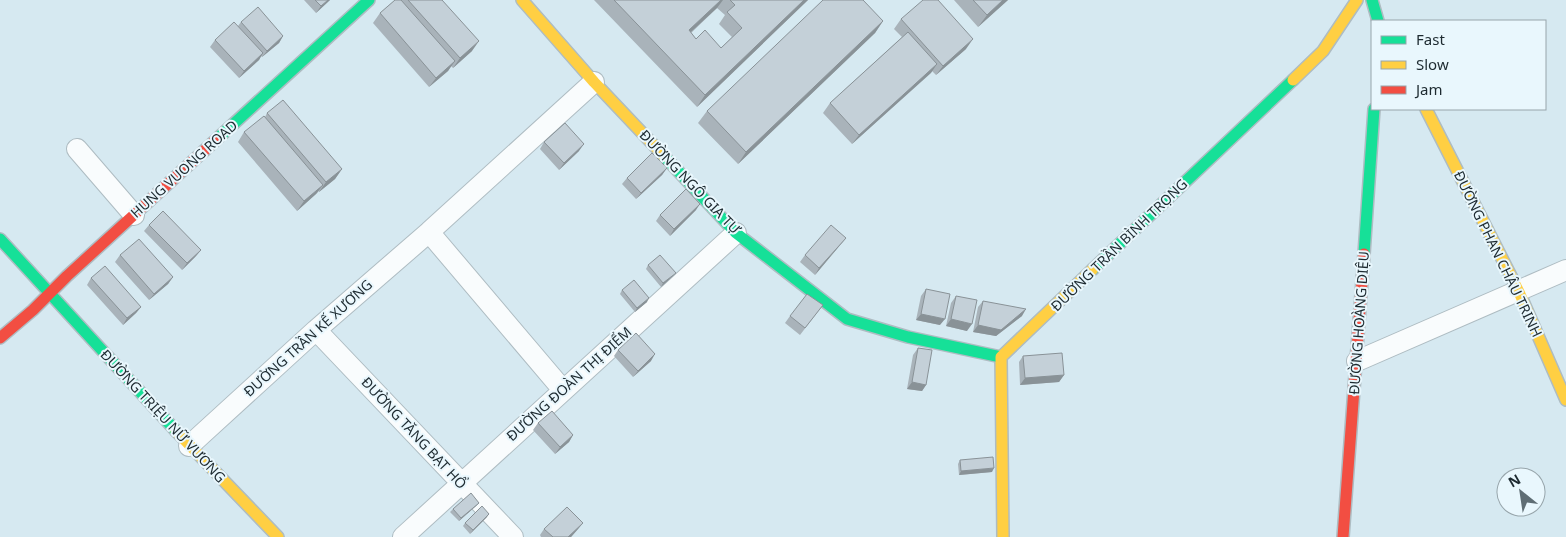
<svg xmlns="http://www.w3.org/2000/svg" width="1566" height="537" font-family="'Noto Sans',sans-serif">
  <rect width="100%" height="100%" fill="#d6e9f1"/>
  <g fill="none" stroke-linecap="round" stroke-linejoin="round">
    <!-- street casing -->
    <g stroke="#aebcc2" stroke-width="22">
      <path id="street" d="M77,149L134,215
        M429,232L563,390
        M316,330L513,537
        M1357,361L1566,270
        M189,446L316,330L429,232L594,82
        M403,537L736,233"/>
    </g>
    <!-- fast casing -->
    <g stroke="#aebcc2" stroke-width="14">
      <path id="fast" d="M1372,0L1378,21
        M217,139L369,0
        M664,156L736,233L847,319L908,337L1001,357
        M0,239L176,431
        M1364,254L1374,109
        M1093,269L1293,80"/>
    </g>
    <!-- slow casing -->
    <g stroke="#aebcc2" stroke-width="14">
      <path id="slow" d="M522,0L594,82L664,156
        M1293,80L1323,51L1357,0
        M1426,109L1519,292L1566,400
        M176,431L278,537
        M1003,537L1001,357L1093,269"/>
    </g>
    <!-- jam casing -->
    <g stroke="#aebcc2" stroke-width="14">
      <path id="jam" d="M0,338L33,310L67,276L217,139
        M1343,537L1364,254"/>
    </g>
    <!-- street -->
    <use href="#street" stroke="#f9fcfd" stroke-width="20"/>
    <!-- fast -->
    <use href="#fast" stroke="#16e098" stroke-width="11"/>
    <!-- slow -->
    <use href="#slow" stroke="#ffcf43" stroke-width="11"/>
    <!-- jam -->
    <use href="#jam" stroke="#f24e42" stroke-width="11"/>
  </g>
  <!-- wall -->
  <path fill="#a9b3ba" fill-rule="evenodd" d="M304,0H330L316,13Z
    M395,0H442L472,51L453,68L451,66L448,71L429,87L373,23L380,13Z
    M594,0H808L697,107ZM717,8L725,15L719,24L732,37L721,48L696,39L691,33Z
    M954,0H1008L978,27Z
    M901,19L966,49L936,75L932,71L852,144L823,113L830,103L902,37L894,29Z
    M883,21L875,33L738,164L698,123L707,111Z
    M241,22L283,36L279,43L262,57L261,56L259,60L239,78L210,47L215,40L238,26Z
    M267,113L342,169L335,179L319,192V191L316,194L297,211L238,142L244,132L265,117Z
    M544,142L579,151L559,170L540,149Z
    M667,168L662,175L636,199L622,184L627,178Z
    M696,210L670,236L656,221L660,215Z
    M149,225L201,250L196,256L182,270L144,231Z
    M846,238L841,244L815,275L800,262L805,255Z
    M120,255L173,277L168,284L149,300L115,262Z
    M648,265L673,276L661,287L646,269Z
    M91,278L141,307L136,313L123,325L87,285Z
    M926,289L940,325L916,320L921,296Z
    M622,290L647,302L635,312L620,294Z
    M956,296L967,331L946,326L951,303Z
    M983,301L1022,316L996,336L973,332L978,307Z
    M823,305L800,335L785,323L790,316Z
    M918,348L926,385L922,391L907,389L913,355Z
    M618,350L651,361L633,377L614,356Z
    M1023,356L1064,375L1059,382L1020,385L1019,362Z
    M538,423L573,435L569,442L555,454L533,430Z
    M960,460L992,472L959,475L958,464Z
    M479,503L476,506L459,521L450,512L453,509Z
    M487,517L470,534L463,526L465,523Z
    M583,523L578,529L571,537H541L540,535L544,529Z"/>
  <!-- shaded-wall -->
  <path fill="#899297" d="M328,0H330L316,13L321,6Z
    M721,0H723L717,8L680,42L689,30Z
    M804,0H808L697,107L705,95Z
    M1003,0H1008L978,27L987,15Z
    M883,21L875,33L738,164L746,152Z
    M283,36L279,43L262,57L267,51Z
    M973,39L966,49L936,75L943,66Z
    M479,41L472,51L453,68L460,58Z
    M263,53L259,60L239,78L244,71Z
    M455,61L448,71L429,87L436,78Z
    M937,64L931,73L852,144L859,135Z
    M584,144L579,151L559,170L564,163Z
    M667,168L662,175L636,199L641,193Z
    M342,169L335,179L319,192L326,182Z
    M323,185L316,194L297,211L304,201Z
    M700,204L696,210L670,236L674,229Z
    M846,238L841,244L815,275L819,268Z
    M201,250L196,256L182,270L187,263Z
    M676,273L673,276L661,287L663,283Z
    M173,277L168,284L149,300L154,294Z
    M649,298L647,302L635,312L637,308Z
    M141,307L136,313L123,325L127,318Z
    M1026,309L1022,316L996,336L973,332L978,325Z
    M921,314L945,319L940,325L916,320Z
    M951,319L972,324L967,331L946,326Z
    M655,354L651,361L633,377L638,371Z
    M1064,375L1059,382L1020,385L1025,378Z
    M912,382L926,385L922,391L907,389Z
    M573,435L569,442L555,454L560,447Z
    M994,468L992,472L959,475L961,471Z
    M479,503L476,506L459,521L461,518Z
    M489,514L487,517L470,534L473,530Z
    M583,523L578,529L571,537H568Z"/>
  <!-- building -->
  <path fill="#c4d0d8" stroke="#899297" d="M315,0H328L321,6Z
    M395,0H401L455,61L436,78L380,13Z
    M408,0H442L479,41L460,58Z
    M614,0H721L689,30L696,39L705,30L721,48L742,28L727,12L735,5L730,0H804L705,95Z
    M823,0H863L883,21L746,152L707,111Z
    M923,0H938L973,39L943,66L901,19Z
    M973,0H1003L987,15Z
    M258,7L283,36L267,51L241,22Z
    M234,22L263,53L244,71L215,40Z
    M908,32L937,64L859,135L830,103Z
    M283,100L342,169L326,182L267,113Z
    M264,116L323,185L304,201L244,132Z
    M565,123L584,144L564,163L544,142Z
    M652,153L667,168L641,193L627,178Z
    M686,189L700,204L674,229L660,215Z
    M163,211L201,250L187,263L149,225Z
    M831,225L846,238L819,268L805,255Z
    M139,239L173,277L154,294L120,255Z
    M660,255L676,273L663,283L648,265Z
    M105,266L141,307L127,318L91,278Z
    M634,280L649,298L637,308L622,290Z
    M926,289L950,294L945,319L921,314Z
    M807,294L823,305L805,328L790,316Z
    M956,296L977,300L972,324L951,319Z
    M983,301L1026,309L1001,330L978,325Z
    M636,333L655,354L638,371L618,350Z
    M918,348L932,350L926,385L912,382Z
    M1062,353L1064,375L1025,378L1023,356Z
    M552,411L573,435L560,447L538,423Z
    M993,457L994,468L961,471L960,460Z
    M471,493L479,503L461,518L453,509Z
    M482,506L489,514L473,530L465,523Z
    M567,507L583,523L568,537H553L544,529Z"/>
  <g text-anchor="middle" stroke-width="4" stroke-linejoin="round" paint-order="stroke">
    <!-- street labels -->
    <g font-size="14" fill="#1d2a30" stroke="#e9f7fd">
      <text transform="translate(184 169) rotate(-42)" y="5">HUNG VUONG ROAD</text>
      <text transform="translate(690 182) rotate(46)" y="5">ĐƯỜNG NGÔ GIA TỰ</text>
      <text transform="translate(1119 245) rotate(-44)" y="5">ĐƯỜNG TRẦN BÌNH TRỌNG</text>
      <text transform="translate(1498 254) rotate(64)" y="5">ĐƯỜNG PHAN CHÂU TRINH</text>
      <text transform="translate(1359 323) rotate(-86)" y="5">ĐƯỜNG HOÀNG DIỆU</text>
      <text transform="translate(308 338) rotate(-42)" y="5">ĐƯỜNG TRẦN KẾ XƯƠNG</text>
      <text transform="translate(569 384) rotate(-42)" y="5">ĐƯỜNG ĐOÀN THỊ ĐIỂM</text>
      <text transform="translate(163 416) rotate(47)" y="5">ĐƯỜNG TRIỆU NỮ VƯƠNG</text>
      <text transform="translate(414 433) rotate(47)" y="5">ĐƯỜNG TĂNG BẠT HỔ</text>
    </g>
  </g>
  <!-- legend -->
  <rect x="1371" y="20" width="175" height="90" fill="#e9f7fd" stroke="#97a5ab"/>
  <rect x="1381" y="36" width="25" height="8" fill="#16e098" stroke="#97a5ab"/>
  <text x="1416" y="45" font-size="15" fill="#1d2a30">Fast</text>
  <rect x="1381" y="61" width="25" height="8" fill="#ffcf43" stroke="#97a5ab"/>
  <text x="1416" y="70" font-size="15" fill="#1d2a30">Slow</text>
  <rect x="1381" y="86" width="25" height="8" fill="#f24e42" stroke="#97a5ab"/>
  <text x="1416" y="95" font-size="15" fill="#1d2a30">Jam</text>
  <!-- north arrow -->
  <g transform="translate(1521 492) rotate(330)"><circle r="24" fill="#e9f7fd" stroke="#97a5ab"/>
  <path d="M0-4L9 19L0 12L-9 19Z" fill="#5e6d74"/>
  <text y="-8" font-size="14" font-weight="bold" text-anchor="middle" fill="#1d2a30">N</text>
  </g>
</svg>
